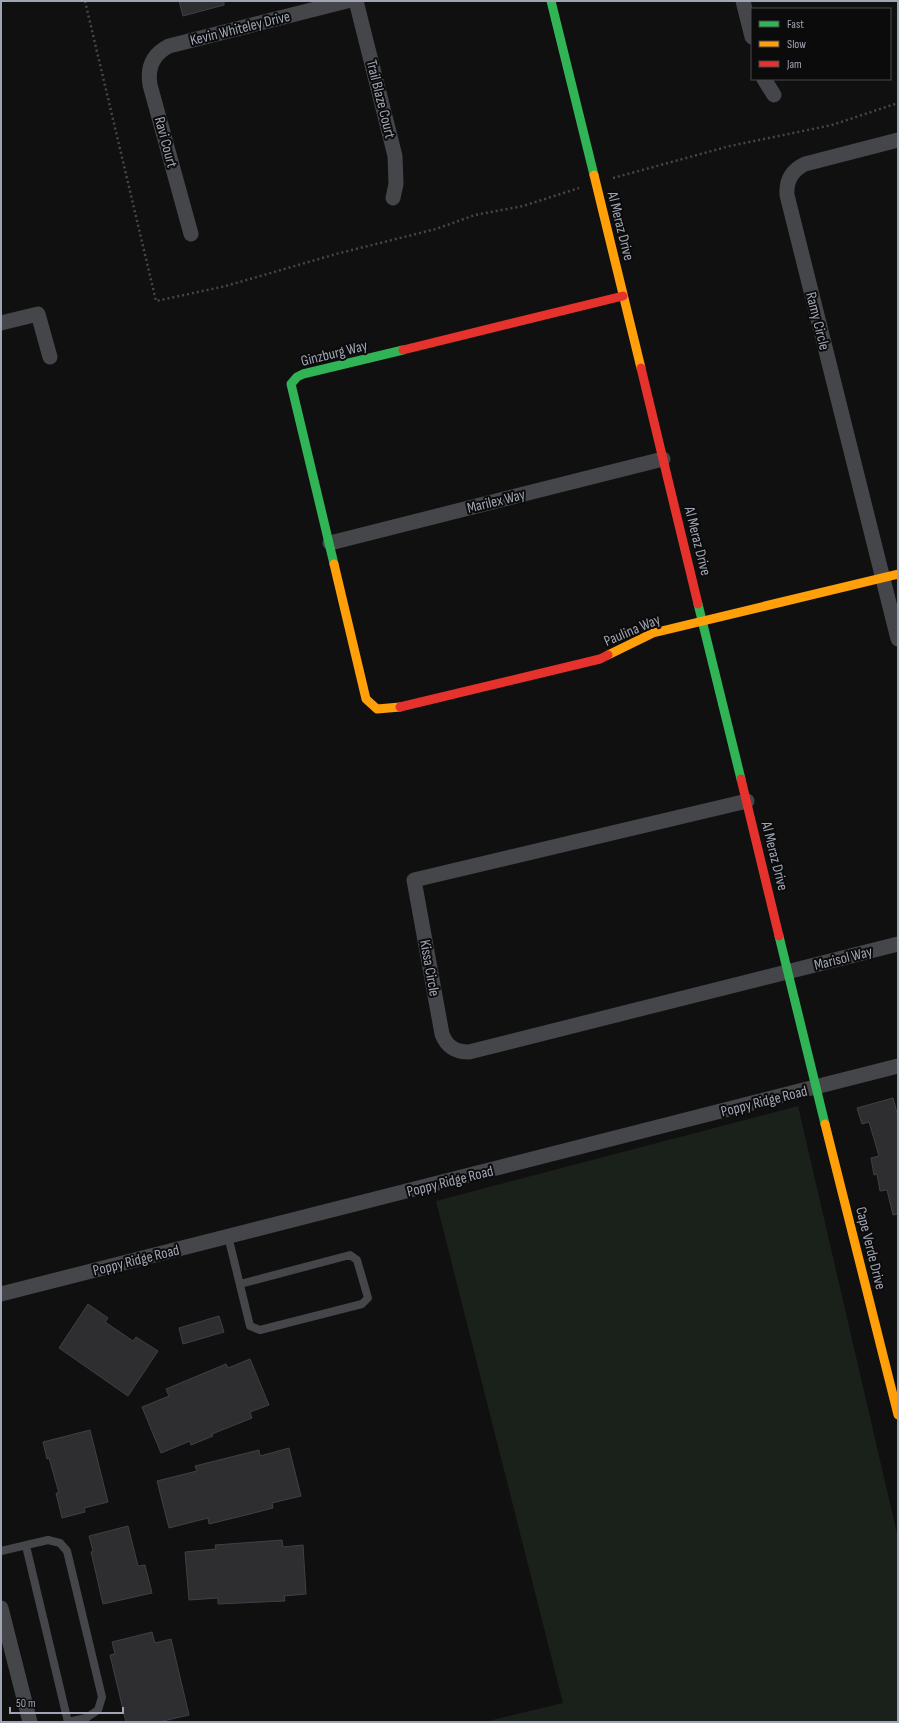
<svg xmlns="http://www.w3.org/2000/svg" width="899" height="1723" font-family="'Sofia Sans Condensed',sans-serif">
  <rect width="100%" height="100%" fill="#101011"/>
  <!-- green -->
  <path fill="#1a211b" d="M798,1106L898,1538V1722H484L563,1703L436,1201Z"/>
  <!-- building -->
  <path fill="#2e2e31" stroke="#3f4045" d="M179,1H224V5L183,16Z
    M893,1098L898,1116V1214L893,1215L887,1190L880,1191L877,1174L874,1175L871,1158L879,1156L869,1122L862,1124L857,1108Z
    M88,1304L108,1318L105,1322L133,1341L136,1337L158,1351L128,1396L59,1348Z
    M219,1316L224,1332L183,1344L179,1328Z
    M250,1359L269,1405L250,1412L252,1418L212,1434L213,1436L191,1445L190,1441L161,1453L142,1407L169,1396L166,1389L226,1364L228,1368Z
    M90,1430L108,1502L84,1508L85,1512L62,1518L56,1493H59L49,1458L47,1459L43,1442Z
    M289,1448L301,1496L272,1503L273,1508L250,1514L209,1524L208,1518L169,1528L157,1481L197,1471L195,1466L259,1450L260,1456Z
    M128,1526L138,1566L145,1565L152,1593L103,1604L91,1552L93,1551L89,1536Z
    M282,1540L283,1547L303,1545L306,1594L284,1596L285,1601L261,1602L218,1604V1598L189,1600L185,1552L216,1549L215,1545Z
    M152,1632L155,1643L171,1639L189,1715L159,1722H126L110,1655L115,1654L112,1642Z"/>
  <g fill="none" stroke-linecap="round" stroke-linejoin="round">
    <!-- path -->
    <path stroke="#46474c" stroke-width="2.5" stroke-dasharray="2 3" stroke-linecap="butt" d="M85,1L156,301L226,286L336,254L436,229L475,215L523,206L579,188
      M613,178L730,146L832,125L898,103"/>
    <!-- lane -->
    <path stroke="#45464a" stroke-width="8" d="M228,1236L250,1326L260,1330L362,1304L368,1298L357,1260L350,1255L240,1284
      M1,1551L48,1540L60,1543L67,1551L102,1697L98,1710L86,1718L68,1722L26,1546"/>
    <!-- street -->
    <path stroke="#45464a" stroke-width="15" d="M356,1L395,156L396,184L393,198
      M743,1L752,37
      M764,79L774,95
      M898,140L805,164C792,170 786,180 787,195L898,639
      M191,234L150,85C147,67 153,54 169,46L347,1
      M1,323L38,314L50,357
      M330,543L663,459
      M747,801L414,880L442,1034C447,1047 455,1052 469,1052L898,944
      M1,1294L898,1066
      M1,1608L30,1722"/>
    <!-- fast -->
    <path stroke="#30b455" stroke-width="9" d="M551,1L594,175
      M334,564L291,384L297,377L303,374L403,350
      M698,604L741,779
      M779,936L825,1124"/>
    <!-- slow -->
    <path stroke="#ff9f0a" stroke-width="9" d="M594,175L641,368
      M334,564L366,699L377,709L400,707
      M608,655L653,633L898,574
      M825,1124L898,1415"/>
    <!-- jam -->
    <path stroke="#e5322d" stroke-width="9" d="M403,350L623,296
      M641,368L698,604
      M400,707L600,659L608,655
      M741,779L779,936"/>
  </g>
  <g text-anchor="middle" stroke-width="4" stroke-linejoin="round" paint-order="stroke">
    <!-- street labels -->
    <g font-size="15" fill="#a0a5b4" stroke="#0b0b0c">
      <text transform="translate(240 28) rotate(-14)" y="5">Kevin Whiteley Drive</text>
      <text transform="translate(381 99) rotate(76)" y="5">Trail Blaze Court</text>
      <text transform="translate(166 142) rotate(75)" y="5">Ravi Court</text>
      <text transform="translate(621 226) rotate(76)" y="5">Al Meraz Drive</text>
      <text transform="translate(818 321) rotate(76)" y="5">Ramy Circle</text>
      <text transform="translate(334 353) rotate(-14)" y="5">Ginzburg Way</text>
      <text transform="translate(496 501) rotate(-14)" y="5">Marilex Way</text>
      <text transform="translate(698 541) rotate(76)" y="5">Al Meraz Drive</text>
      <text transform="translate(632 630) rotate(-23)" y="5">Paulina Way</text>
      <text transform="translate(775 856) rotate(76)" y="5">Al Meraz Drive</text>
      <text transform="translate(843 958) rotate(-14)" y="5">Marisol Way</text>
      <text transform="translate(430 968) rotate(80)" y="5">Kissa Circle</text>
      <text transform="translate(764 1101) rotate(-14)" y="5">Poppy Ridge Road</text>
      <text transform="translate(450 1181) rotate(-14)" y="5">Poppy Ridge Road</text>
      <text transform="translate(871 1248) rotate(76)" y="5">Cape Verde Drive</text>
      <text transform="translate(136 1260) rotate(-14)" y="5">Poppy Ridge Road</text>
    </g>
  </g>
  <!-- border -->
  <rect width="899" height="1723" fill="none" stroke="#a0a5b4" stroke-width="4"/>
  <!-- legend -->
  <rect x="751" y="8" width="140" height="72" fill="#0b0b0c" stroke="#47494f"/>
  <rect x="759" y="21" width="20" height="6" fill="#30b455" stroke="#47494f"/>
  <text x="787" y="28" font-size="12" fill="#a0a5b4">Fast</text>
  <rect x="759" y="41" width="20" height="6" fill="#ff9f0a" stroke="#47494f"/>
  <text x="787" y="48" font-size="12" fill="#a0a5b4">Slow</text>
  <rect x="759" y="61" width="20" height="6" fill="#e5322d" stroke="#47494f"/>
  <text x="787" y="68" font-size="12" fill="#a0a5b4">Jam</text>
  <!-- scale -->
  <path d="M10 1707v6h113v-6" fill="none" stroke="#a0a5b4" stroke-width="2"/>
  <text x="16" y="1707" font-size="12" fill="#a0a5b4" stroke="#0b0b0c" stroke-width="3" paint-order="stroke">50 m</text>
</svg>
